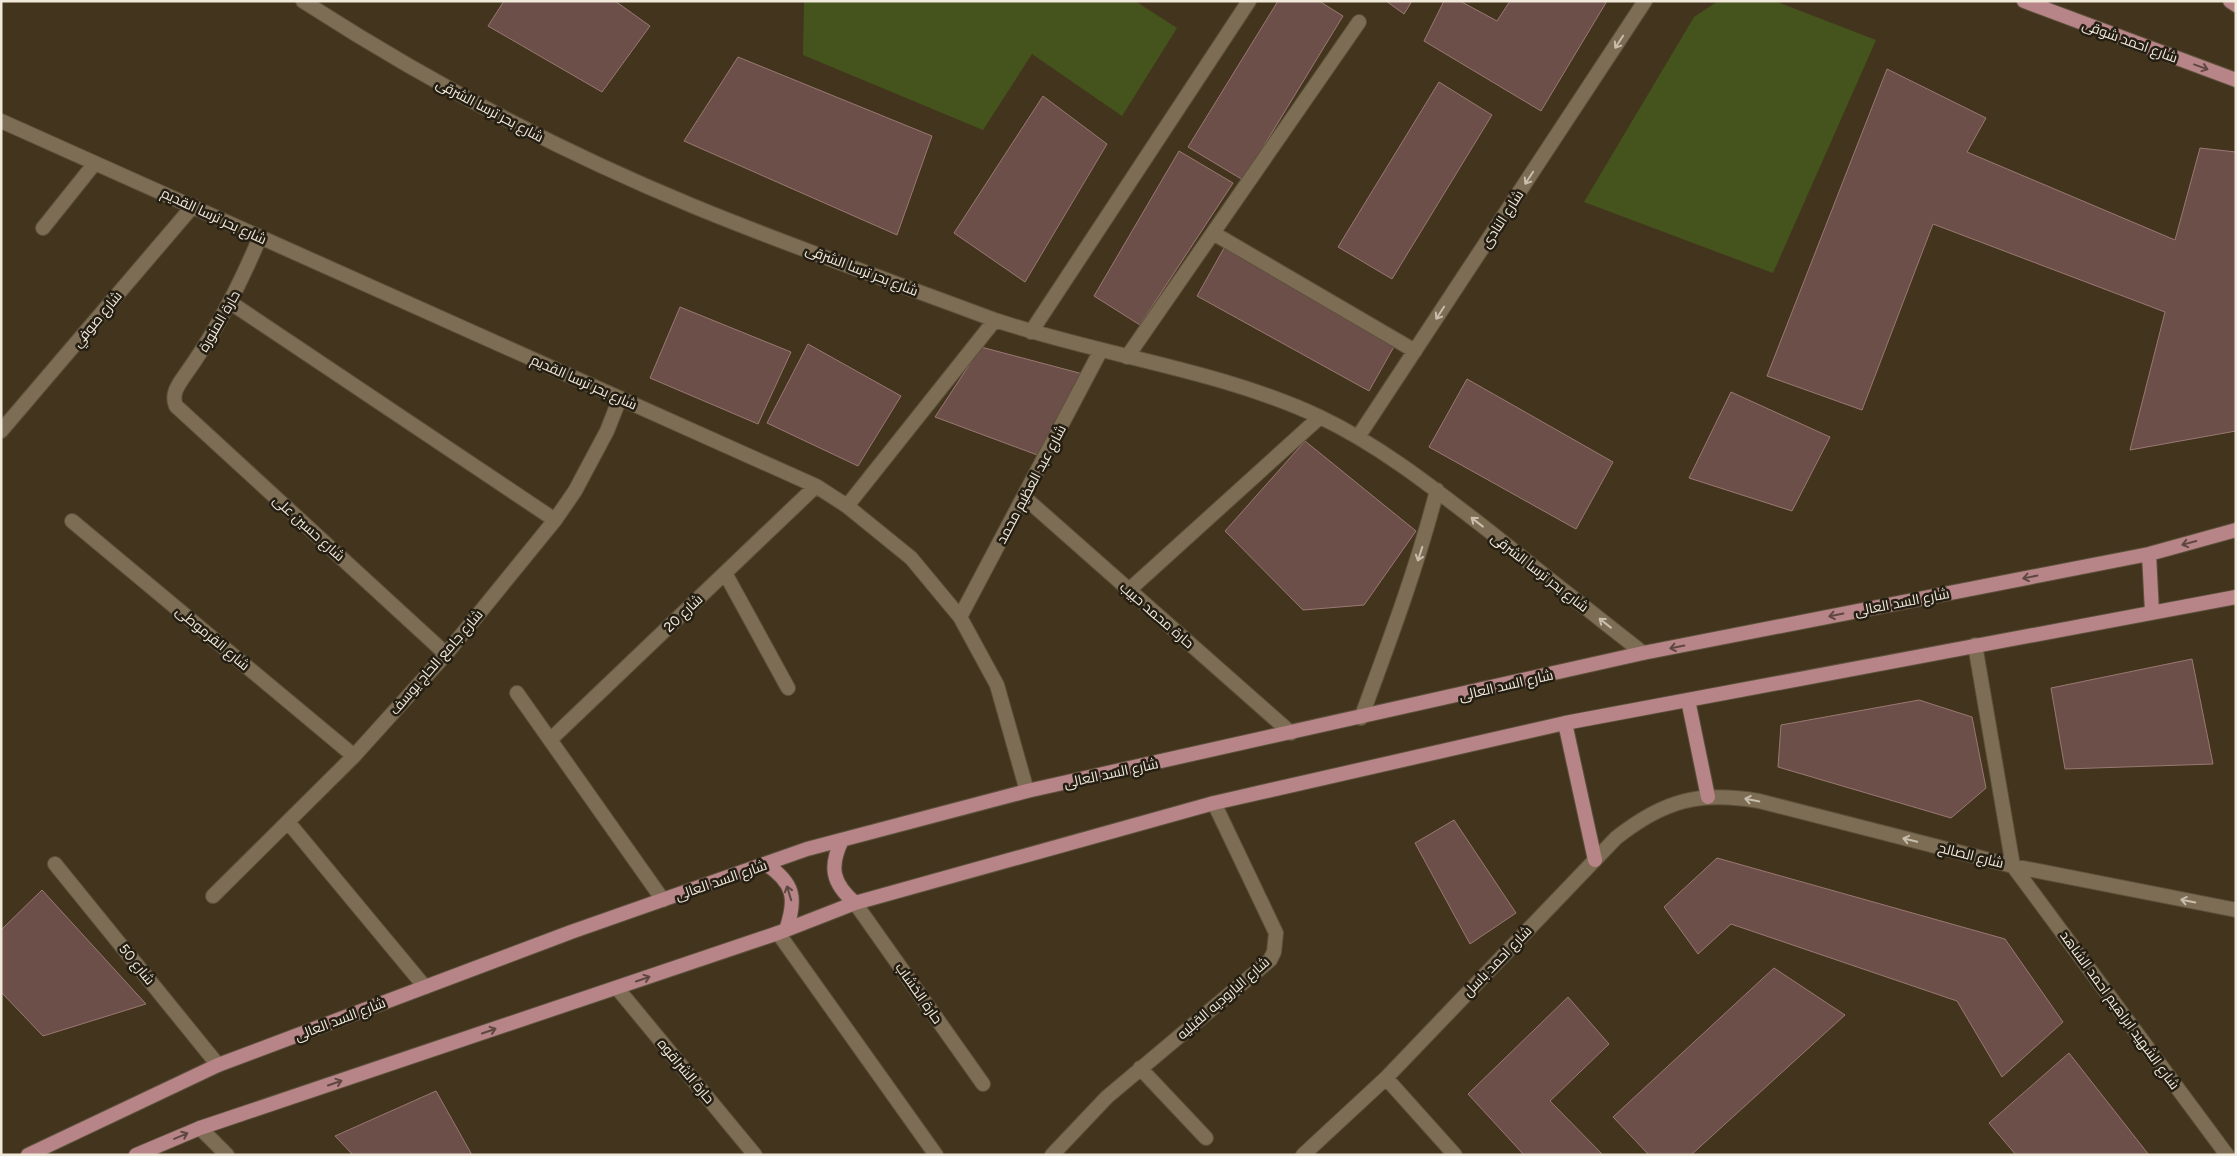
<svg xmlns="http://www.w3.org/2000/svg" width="2237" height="1156" font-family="Figtree,Cairo,sans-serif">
  <rect width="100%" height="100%" fill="#43351d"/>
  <!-- green -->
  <path fill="#45531c" d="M804,1H1135L1177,28L1122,116L1032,54L983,130L803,55Z
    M1718,1H1775L1876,40L1773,273L1584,202L1694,17Z"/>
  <!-- building -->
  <path fill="#6d4f4a" stroke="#997872" d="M504,1H615L650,26L602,92L488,26Z
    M1278,1H1319L1343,16L1243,180L1188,147Z
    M1386,1H1412L1404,14Z
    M1444,1H1460L1497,21L1510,1H1607L1541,111L1424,41Z
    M738,57L932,136L897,235L684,141Z
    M1887,69L1986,118L1967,152L2175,240L2200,148L2236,152V431L2130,450L2165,312L1933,224L1862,410L1767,376Z
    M1439,82L1492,115L1392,279L1338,247Z
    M1043,96L1107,144L1025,282L954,233Z
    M1179,151L1233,183L1140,325L1094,296Z
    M1224,248L1396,343L1369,391L1197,296Z
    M680,307L791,352L758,424L650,378Z
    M808,344L901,396L858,466L767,423Z
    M981,347L1083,374L1040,456L935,417Z
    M1467,379L1613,462L1576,529L1429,447Z
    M1731,392L1830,437L1792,511L1689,478Z
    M1305,441L1416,531L1364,605L1303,610L1225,531Z
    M2192,659L2213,764L2065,769L2051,688Z
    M1919,700L1972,717L1986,788L1951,818L1778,767L1781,725Z
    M1454,820L1516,913L1470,944L1415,843Z
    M1717,858L2005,939L2063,1022L2002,1077L1957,1001L1731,924L1698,954L1664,907Z
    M42,890L146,1004L43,1036L1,992V930Z
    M1774,968L1845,1015L1691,1155H1649L1613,1117Z
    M1568,997L1609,1044L1550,1101L1603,1155H1524L1468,1094Z
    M2069,1053L2149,1155H2016L1989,1123Z
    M436,1091L472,1155H353L335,1136Z"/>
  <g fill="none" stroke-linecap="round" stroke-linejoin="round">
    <!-- minor casing -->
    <g stroke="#5d513c" stroke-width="16">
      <path id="minor" d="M303,1C427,81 557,150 693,206C792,247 894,282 995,320C1102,356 1217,369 1320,417C1381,446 1436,490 1489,531C1540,572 1592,613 1643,653
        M1,121L816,486L847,506L911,558L960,617L997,685L1027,791
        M43,228L95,163
        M1213,233L1415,351
        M260,237C239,287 216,332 185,375C178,385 171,394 176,406L446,654
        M231,303L555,520
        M1031,332L1249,1
        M1127,357L1359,22
        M1,431L193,206
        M1358,437L1645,1
        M1024,497L1291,733
        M847,506L995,320
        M72,521L354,756
        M725,573L788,688
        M1129,590L1320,417
        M960,617L1101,350
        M1975,645L2013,866L2227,1155
        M517,693L663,900
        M1361,718C1389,642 1417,568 1437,490
        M551,739L816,486
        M288,822L425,987
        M55,864L218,1065
        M213,896L354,756L446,654L555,520L575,491L607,431L620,398
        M855,903L983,1084
        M778,933L936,1155
        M617,988L755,1155
        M1140,1068L1206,1138
        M1386,1078L1455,1155
        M200,1128L227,1155
        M1052,1155L1107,1097L1270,960L1274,952L1276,933L1214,803
        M1303,1155L1386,1078L1616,838C1664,800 1699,791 1759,801L2013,866L2236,910"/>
    </g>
    <!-- primary casing -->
    <g stroke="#5d513c" stroke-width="16">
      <path id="primary" d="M2024,1L2236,80
        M2230,1L2236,5
        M2149,554L2152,612
        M1688,700L1708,797
        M1565,723L1595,860
        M842,840C829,867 832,883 855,903
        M766,864C794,883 797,898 786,930
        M28,1155L218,1065L571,932L807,849L1027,791L1643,653L2149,554L2236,530
        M136,1155L200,1128L778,933L855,903L1214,803L1565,723L2236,597"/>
    </g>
    <!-- minor -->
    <use href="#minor" stroke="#7d6d54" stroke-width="14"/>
    <!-- primary -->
    <use href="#primary" stroke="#b78487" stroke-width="14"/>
  </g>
  <!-- one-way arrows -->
  <defs><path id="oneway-shaft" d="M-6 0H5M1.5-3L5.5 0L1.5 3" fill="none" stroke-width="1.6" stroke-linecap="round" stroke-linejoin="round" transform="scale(1.25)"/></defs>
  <g stroke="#c8beab">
    <use href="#oneway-shaft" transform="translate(1619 42) rotate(123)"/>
    <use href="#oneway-shaft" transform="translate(1529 178) rotate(123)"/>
    <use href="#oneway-shaft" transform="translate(1440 313) rotate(123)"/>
    <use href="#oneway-shaft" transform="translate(1477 522) rotate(-142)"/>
    <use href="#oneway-shaft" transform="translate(1420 554) rotate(108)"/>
    <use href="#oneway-shaft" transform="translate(1605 623) rotate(-142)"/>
    <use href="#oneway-shaft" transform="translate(1752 800) rotate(-169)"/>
    <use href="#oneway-shaft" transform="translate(1910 840) rotate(-166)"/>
    <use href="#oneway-shaft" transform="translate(2188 901) rotate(-169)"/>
  </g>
  <g stroke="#5f4741">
    <use href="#oneway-shaft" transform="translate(2201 67) rotate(20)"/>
    <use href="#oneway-shaft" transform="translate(2189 543) rotate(165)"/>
    <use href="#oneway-shaft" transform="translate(2030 577) rotate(169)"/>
    <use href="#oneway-shaft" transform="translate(1836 615) rotate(169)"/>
    <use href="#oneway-shaft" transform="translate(1677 647) rotate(169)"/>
    <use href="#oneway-shaft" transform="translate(789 893) rotate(-107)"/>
    <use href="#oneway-shaft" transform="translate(643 979) rotate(-19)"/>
    <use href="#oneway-shaft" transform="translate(489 1031) rotate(-19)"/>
    <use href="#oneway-shaft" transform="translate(335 1083) rotate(-19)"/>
    <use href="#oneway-shaft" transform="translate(181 1136) rotate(-23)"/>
  </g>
  <g text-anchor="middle" stroke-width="5" stroke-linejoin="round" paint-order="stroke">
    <!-- street labels -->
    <g font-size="14" fill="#f1e9da" stroke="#241e13">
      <text transform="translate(2130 41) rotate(20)" y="5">شارع احمد شوقى</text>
      <text transform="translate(490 110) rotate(28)" y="5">شارع بحر ترسا الشرقى</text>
      <text transform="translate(214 216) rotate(25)" y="5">شارع بحر ترسا القديم</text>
      <text transform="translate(1502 219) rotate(-57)" y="5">شارع النادى</text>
      <text transform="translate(862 270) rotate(21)" y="5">شارع بحر ترسا الشرقى</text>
      <text transform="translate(97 319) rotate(-50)" y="5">شارع صوفي</text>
      <text transform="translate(219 321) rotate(-60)" y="5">حارة المنورة</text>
      <text transform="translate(584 382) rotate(24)" y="5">شارع بحر ترسا القديم</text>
      <text transform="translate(1031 484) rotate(-62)" y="5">شارع عبد العظيم محمد</text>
      <text transform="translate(309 528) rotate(42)" y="5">شارع حسين على</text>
      <text transform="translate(1540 572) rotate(38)" y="5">شارع بحر ترسا الشرقى</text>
      <text transform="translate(1902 602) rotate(-11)" y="5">شارع السد العالى</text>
      <text transform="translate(683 613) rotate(-44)" y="5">شارع 20</text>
      <text transform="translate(1157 615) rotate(41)" y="5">حارة محمد حبيب</text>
      <text transform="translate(213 638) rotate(40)" y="5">شارع القرموطى</text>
      <text transform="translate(436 662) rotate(-49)" y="5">شارع جامع الحاج يوسف</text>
      <text transform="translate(1506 685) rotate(-13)" y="5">شارع السد العالى</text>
      <text transform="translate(1111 773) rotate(-12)" y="5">شارع السد العالى</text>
      <text transform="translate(1971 855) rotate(14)" y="5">شارع الصالح</text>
      <text transform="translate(721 880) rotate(-19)" y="5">شارع السد العالى</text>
      <text transform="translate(1497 961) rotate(-46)" y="5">شارع احمد باسل</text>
      <text transform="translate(137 964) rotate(51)" y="5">شارع 50</text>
      <text transform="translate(919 993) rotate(55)" y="5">حارة الخشاب</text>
      <text transform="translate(1223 998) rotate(-41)" y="5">شارع الباروديه القبليه</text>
      <text transform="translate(2120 1010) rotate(54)" y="5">شارع الشهيد ابراهيم احمد الشاهد</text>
      <text transform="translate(340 1019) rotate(-21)" y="5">شارع السد العالى</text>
      <text transform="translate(686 1071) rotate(50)" y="5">حارة الشراقوه</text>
    </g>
  </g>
  <!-- border -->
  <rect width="2237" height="1156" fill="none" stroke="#f1e9da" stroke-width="5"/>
</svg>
